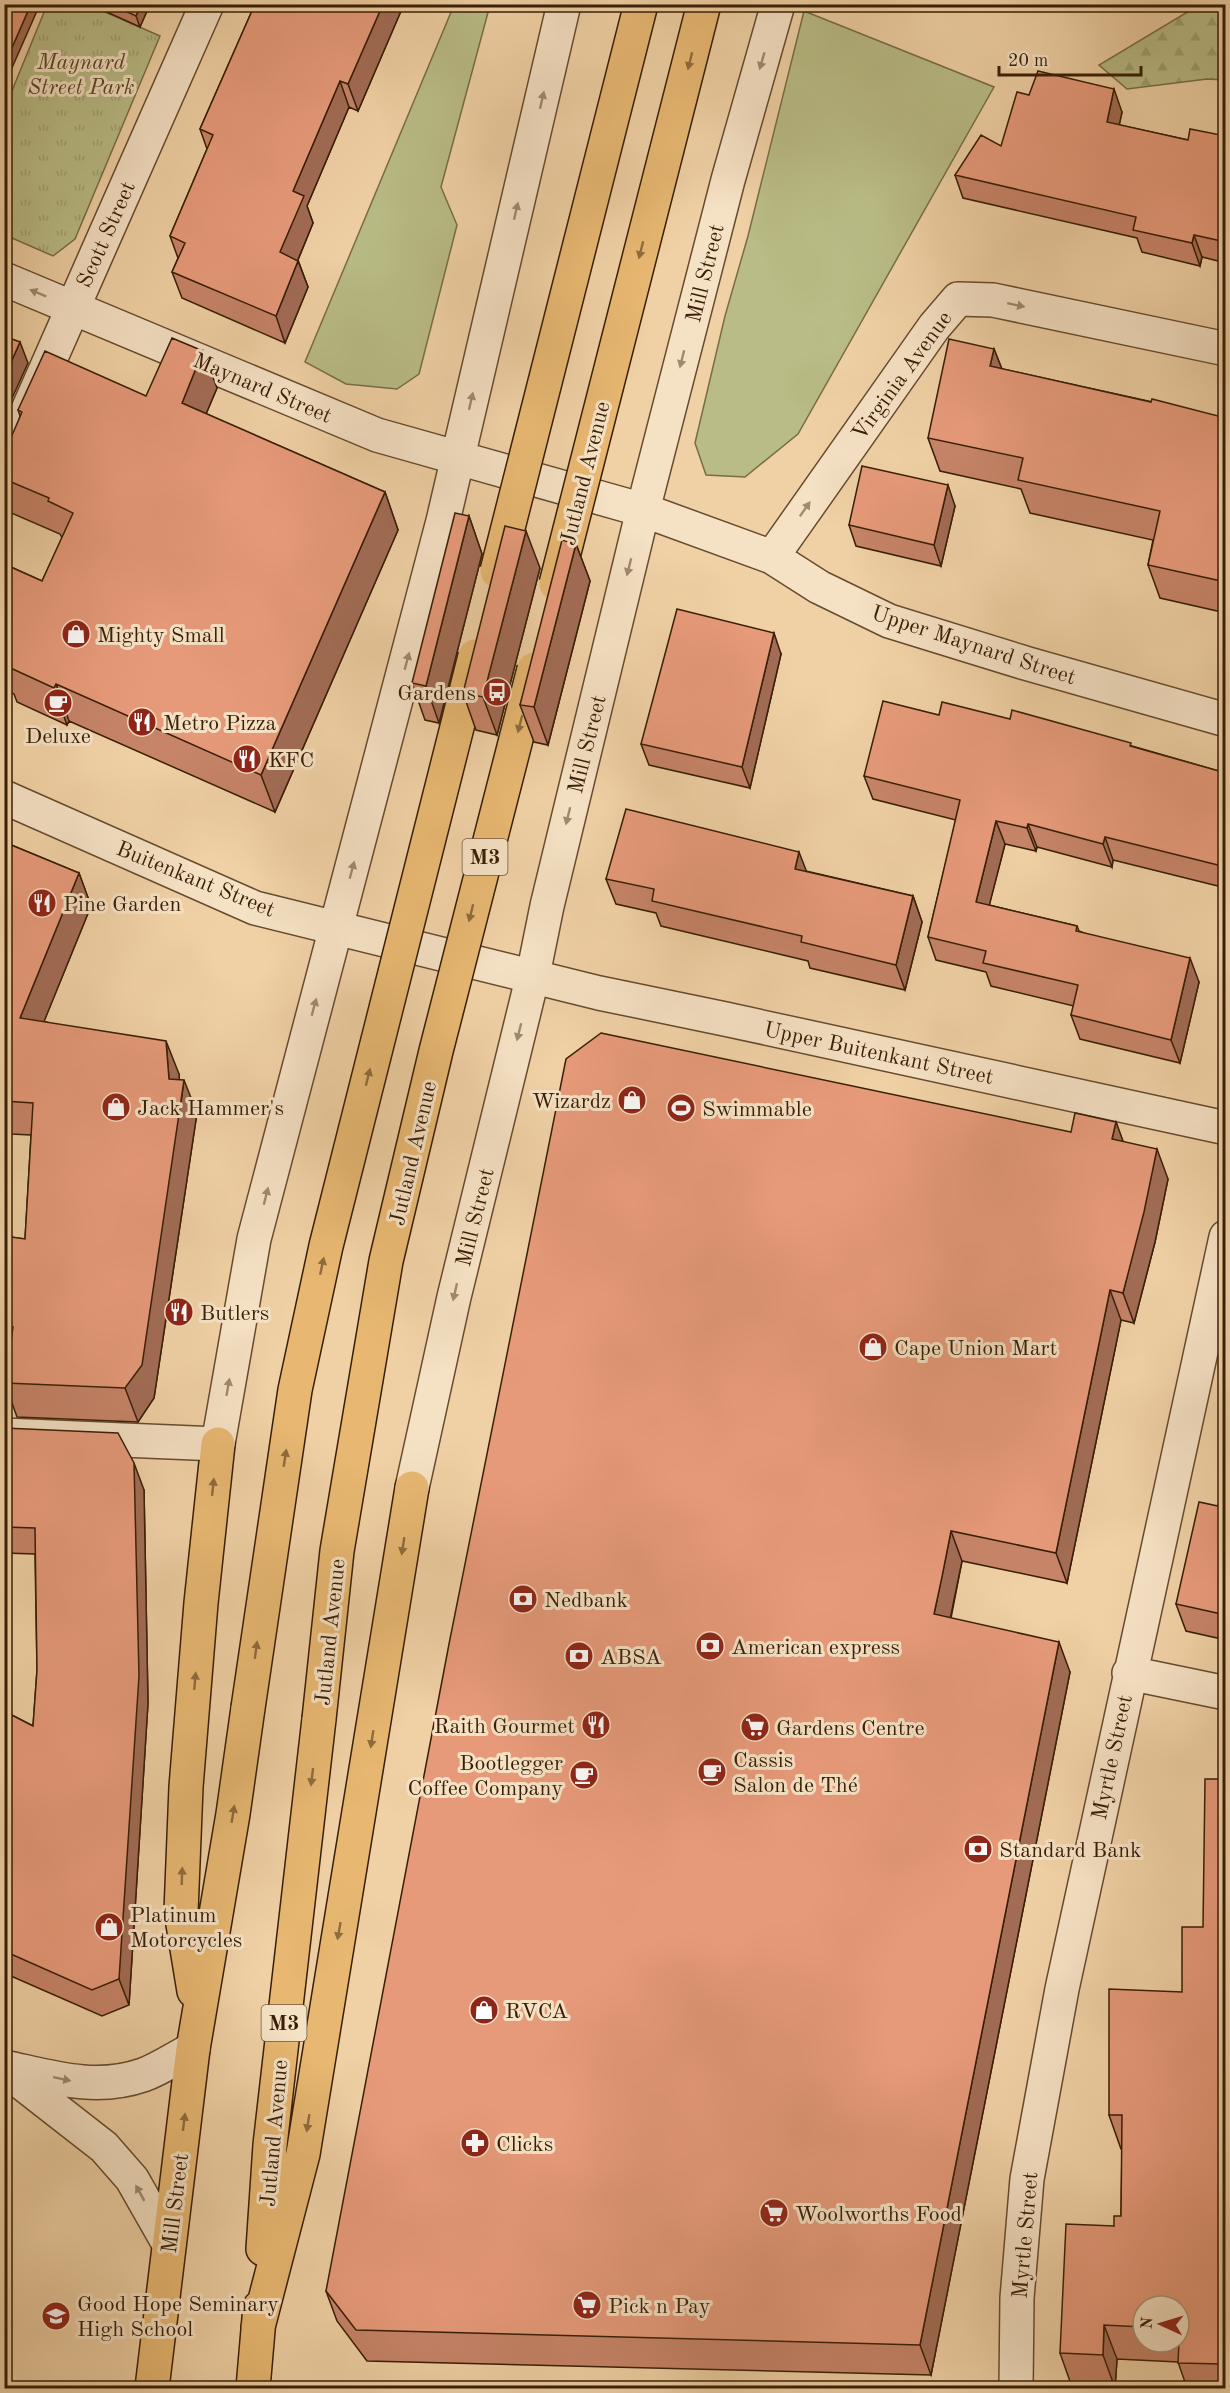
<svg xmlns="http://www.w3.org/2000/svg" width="1230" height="2393" font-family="'Old Standard TT',serif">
  <defs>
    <pattern id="forest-firs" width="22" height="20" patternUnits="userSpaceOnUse" patternTransform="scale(1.5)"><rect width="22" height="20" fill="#b9bc86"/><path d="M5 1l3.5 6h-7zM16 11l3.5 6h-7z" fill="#a0a172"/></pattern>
    <pattern id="park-tufts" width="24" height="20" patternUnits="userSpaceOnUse" patternTransform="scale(1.5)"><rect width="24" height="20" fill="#b9bc86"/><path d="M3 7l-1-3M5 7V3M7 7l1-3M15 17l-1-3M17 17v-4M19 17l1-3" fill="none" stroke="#a0a172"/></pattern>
  </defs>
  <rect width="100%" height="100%" fill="#f0d1a5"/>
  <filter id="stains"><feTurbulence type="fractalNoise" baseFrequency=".00333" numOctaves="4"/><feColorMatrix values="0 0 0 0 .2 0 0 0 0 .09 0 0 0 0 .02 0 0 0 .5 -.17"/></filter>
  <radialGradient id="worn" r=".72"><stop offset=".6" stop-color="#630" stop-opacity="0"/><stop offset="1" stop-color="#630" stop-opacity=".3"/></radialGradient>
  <!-- grass -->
  <path fill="#b9bc86" stroke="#786d46" stroke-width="1.5" d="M454,5H490L441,187L457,225L419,374L397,389L346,384L305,362Z
    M804,11L994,87L798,434L745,477L706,475L695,443L725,316L748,236Z"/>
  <!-- forest -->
  <path fill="url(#forest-firs)" stroke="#786d46" stroke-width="1.5" d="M1199,5H1225V80L1207,79L1127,89L1099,65Z"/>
  <!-- park -->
  <path fill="url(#park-tufts)" stroke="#786d46" stroke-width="1.5" d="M47,5H89L160,36L75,239L53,256L5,235V108Z"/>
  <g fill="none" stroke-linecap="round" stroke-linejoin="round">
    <!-- minor casing -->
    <g stroke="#664b2e" stroke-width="36">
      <path id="minor" d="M4,279L377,435L643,510L772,557L819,587L889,621L1025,663L1226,720
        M4,464L207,4
        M772,557L934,327L958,299L993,300L1226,349
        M4,1435L218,1444L254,1239L443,521L564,4
        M412,1488L454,1297L533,975L547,906L643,510L728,180L778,4
        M1129,1673L1226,1693
        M9,2068C54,2078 97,2091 143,2075C160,2069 177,2057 193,2049
        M4,2069L104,2147L132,2179L169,2244
        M1016,2388L1017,2298L1027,2179L1062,1989L1226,1237"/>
    </g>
    <!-- tertiary casing -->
    <g stroke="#664b2e" stroke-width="36">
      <path id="tertiary" d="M4,797L255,908L599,993L725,1019L1226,1128"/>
    </g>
    <!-- primary casing -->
    <g stroke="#381e06" stroke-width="36">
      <path id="primary" d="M194,1991L181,1912L186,1787L201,1603L218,1444
        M263,2249L270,2145L319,1719
        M258,2327L303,2154L412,1488
        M152,2388L193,2049L233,1814L248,1708
        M253,2388L260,2307"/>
    </g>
    <!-- minor -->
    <use href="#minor" stroke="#f5e1c4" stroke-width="33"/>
    <!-- tertiary -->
    <use href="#tertiary" stroke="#f5e1c4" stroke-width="33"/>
    <!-- primary -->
    <use href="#primary" stroke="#e8b872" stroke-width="33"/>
    <!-- primary-bridge casing -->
    <g stroke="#381e06" stroke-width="36" stroke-linecap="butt">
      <path id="primary-bridge" d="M497,571L641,4
        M556,584L704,4
        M248,1708L295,1390L326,1246L475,656
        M319,1719L337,1551L386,1261L436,1051L534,669"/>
    </g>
    <!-- primary-bridge -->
    <use href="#primary-bridge" stroke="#e8b872" stroke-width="33"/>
  </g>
  <!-- wall -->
  <path fill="#c78469" stroke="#381e06" stroke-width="1.5" fill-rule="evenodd" d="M89,4H150L140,27Z
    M255,4H404L358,111L349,107L307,206L313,223L298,260L308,287L285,343L182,298L172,272L178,258L170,236L207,149L200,129Z
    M1029,95L1122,112L1119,125L1188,140L1226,136V263L1202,257L1200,266L1142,252L1137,238L963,198L955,175L1001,146Z
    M994,349L1002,369L1226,418V613L1160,598L1148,565L1153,540L1030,513L1021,489L940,471L928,438Z
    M217,388L206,414L385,492L398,530L275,812L69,721L67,725L17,702L14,694L4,690V564L42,581L62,538L60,534L9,512L4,499V479L20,416L18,410Z
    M955,506L941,566L856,546L849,525Z
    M469,516L482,554L439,723L425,720L412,683Z
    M576,544L590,581L548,745L534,742L520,705Z
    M540,568L497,735L476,730L463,693Z
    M781,654L750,788L649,765L641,744Z
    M939,715L1010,719L1132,746L1226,773V888L1113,860L1112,867L1037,847L1036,851L1005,844L989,905L1077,926L1079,931L1199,982L1180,1063L1080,1039L1071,1015L1074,1006L991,986L986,972L936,960L928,937L956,820L873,799L864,776Z
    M4,842L79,873L91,906L44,1021L179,1074V1079L197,1113L154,1398L138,1422L17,1417L5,1383L9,1358L4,1357V1236L25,1239L31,1135L11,1134L4,1116Z
    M806,871L913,896L922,922L905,990L810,968L808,961L661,926L656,913L616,904L606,879Z
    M1116,1122L1123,1142L1168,1179L1155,1242L1134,1323L1121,1320L1067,1583L962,1561L951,1618L1070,1672L931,2375L367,2361L337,2321L326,2291L1071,1132Z
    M4,1428L144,1490L148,1703L129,2005L102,2016L4,1973V1711L33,1726L37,1670L35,1554L4,1553Z
    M1226,1474V1640L1186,1631L1176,1604L1218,1506Z
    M1182,1992L1226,2388H1187L1178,2362L1117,2359L1115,2388L1072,2387L1060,2353L1114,2226L1121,2216L1122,2149H1121L1109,2115ZM1143,2306H1179V2342H1143Z"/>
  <!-- shaded-wall -->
  <path fill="#a26c55" stroke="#381e06" stroke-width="1.5" d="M31,4H40L4,86V66Z
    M141,4H150L140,27L136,16Z
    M383,4H404L358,111L348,84Z
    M340,81L349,107L307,206L313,223L290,279L280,252L293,191Z
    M1114,89L1122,112L1115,145L1107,122Z
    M1194,235L1202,257L1200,266L1192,243Z
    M298,261L308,287L285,343L276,316Z
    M20,342L28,363L4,416V378Z
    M994,349L1007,382L990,366Z
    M203,351L217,388L195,440L182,403Z
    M948,485L955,506L941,566L934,545Z
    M385,492L398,530L275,812L261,775Z
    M469,516L482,554L439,723L426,686Z
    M526,531L540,568L497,735L483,697Z
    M576,544L590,581L548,745L534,707Z
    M774,633L781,654L750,788L742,767Z
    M56,684L69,721L67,725L54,688Z
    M996,821L1005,844L984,926L976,902Z
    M1028,824L1037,847L1036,851L1027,828Z
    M1105,837L1113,860L1112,867L1103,844Z
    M799,852L809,878L795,869Z
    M79,873L91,906L32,1051L20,1018Z
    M913,896L922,922L905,990L896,965Z
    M1190,958L1199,982L1180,1063L1171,1040Z
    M166,1041L179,1074L181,1103L184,1080L197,1113L154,1398L138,1422L125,1388L169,1079Z
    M1116,1122L1127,1152L1112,1139Z
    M1157,1149L1168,1179L1155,1242L1134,1323L1123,1293Z
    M1110,1290L1121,1320L1067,1583L1056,1553Z
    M134,1463L144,1490L148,1703L129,2005L119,1979Z
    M951,1531L962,1561L945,1644L934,1614Z
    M1059,1642L1070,1672L931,2375L920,2345Z
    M1104,2325L1117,2359L1115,2388L1103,2355Z"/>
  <!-- building -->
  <path fill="#e79a7a" stroke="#381e06" stroke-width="1.5" d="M4,4H31L4,66Z
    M110,4H141L136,16Z
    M255,4H383L348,84L340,81L293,191L304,196L280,252L298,261L276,316L172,272L185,243L170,236L213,135L200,129Z
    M1038,71L1114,89L1107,122L1188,140L1190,129L1226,136V242L1194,235L1192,243L1133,230L1136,217L955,175L981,135L1001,146L1017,92L1029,95Z
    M4,336L20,342L4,378Z
    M172,338L203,351L182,403L385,492L261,775L56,684L54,688L4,665L6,659H4V564L42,581L73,513L48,501L49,498L4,479V454L22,412L18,410L45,351L146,396Z
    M949,339L994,349L990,366L1151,402L1152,399L1226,418V582L1148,565L1160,511L1018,480L1023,458L928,438Z
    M862,466L948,485L934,545L849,525Z
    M455,513L469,516L426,686L412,683Z
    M505,526L526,531L483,697L463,693Z
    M562,540L576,544L534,707L520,705Z
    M677,609L774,633L742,767L641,744Z
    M883,701L939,715L942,702L1010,719L1012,710L1131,743L1130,746L1226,773V867L1105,837L1103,844L1028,824L1027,828L996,821L976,902L1077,926L1076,931L1190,958L1171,1040L1071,1015L1078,985L983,963L986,951L928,937L960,800L864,776Z
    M626,809L799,852L795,869L913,896L896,965L801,942L802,936L652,901L654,889L606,879Z
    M4,842L79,873L20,1018L166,1041L169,1079L184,1080L142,1365L125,1388L5,1383L13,1327L4,1326V1236L25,1239L33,1103L4,1101Z
    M601,1033L1071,1132L1075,1113L1116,1122L1112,1139L1157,1149L1144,1212L1123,1293L1110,1290L1056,1553L951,1531L942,1577L934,1614L1059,1642L920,2345L356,2330L326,2291L449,1644L566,1059Z
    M4,1428L118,1433L134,1463L139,1676L119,1979L92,1990L4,1951V1711L33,1726L37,1670L35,1528L4,1527Z
    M1226,1474V1615L1176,1604L1199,1502L1218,1506Z
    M1205,1779H1226V2388H1221L1222,2364L1178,2363L1179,2342V2306H1143V2327L1104,2325L1103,2355L1060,2353L1066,2224L1114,2226V2216H1121L1122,2115H1109V1989L1182,1992V1927H1203Z"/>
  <!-- one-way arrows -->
  <defs><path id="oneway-solid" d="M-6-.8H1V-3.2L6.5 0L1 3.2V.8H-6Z" transform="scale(1.5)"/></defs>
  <g fill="#906b3c">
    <use href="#oneway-solid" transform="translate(690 61) rotate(104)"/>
    <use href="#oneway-solid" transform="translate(641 250) rotate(104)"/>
    <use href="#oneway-solid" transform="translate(520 724) rotate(104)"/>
    <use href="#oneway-solid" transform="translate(471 913) rotate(104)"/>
    <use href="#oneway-solid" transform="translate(368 1077) rotate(-76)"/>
    <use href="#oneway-solid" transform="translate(322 1266) rotate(-78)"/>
    <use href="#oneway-solid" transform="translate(285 1458) rotate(-81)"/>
    <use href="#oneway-solid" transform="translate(213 1487) rotate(-84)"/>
    <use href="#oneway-solid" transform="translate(403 1546) rotate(99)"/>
    <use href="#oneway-solid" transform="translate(256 1650) rotate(-82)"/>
    <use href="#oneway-solid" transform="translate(195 1681) rotate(-85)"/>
    <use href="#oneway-solid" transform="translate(372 1739) rotate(99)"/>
    <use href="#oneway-solid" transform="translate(312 1777) rotate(97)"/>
    <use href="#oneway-solid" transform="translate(233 1814) rotate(-81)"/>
    <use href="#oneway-solid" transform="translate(182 1876) rotate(-88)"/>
    <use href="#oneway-solid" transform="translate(339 1931) rotate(100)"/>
    <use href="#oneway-solid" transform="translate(184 2122) rotate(-83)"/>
    <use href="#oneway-solid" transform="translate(308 2123) rotate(99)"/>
  </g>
  <g fill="#a0896e">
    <use href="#oneway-solid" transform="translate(762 61) rotate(106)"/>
    <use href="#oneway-solid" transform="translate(542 100) rotate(-77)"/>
    <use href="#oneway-solid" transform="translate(516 211) rotate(-77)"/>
    <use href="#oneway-solid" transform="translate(38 293) rotate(-157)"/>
    <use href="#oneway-solid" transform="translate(1016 305) rotate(12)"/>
    <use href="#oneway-solid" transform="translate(682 359) rotate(104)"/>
    <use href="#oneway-solid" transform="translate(471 401) rotate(-77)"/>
    <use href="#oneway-solid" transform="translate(805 509) rotate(-55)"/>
    <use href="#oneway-solid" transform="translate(629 567) rotate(104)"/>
    <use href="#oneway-solid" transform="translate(407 661) rotate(-75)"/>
    <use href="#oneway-solid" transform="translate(568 816) rotate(104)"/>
    <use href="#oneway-solid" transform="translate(352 870) rotate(-75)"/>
    <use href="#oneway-solid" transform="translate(314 1007) rotate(-75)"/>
    <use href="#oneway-solid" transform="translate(519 1032) rotate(104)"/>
    <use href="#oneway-solid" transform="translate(266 1196) rotate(-76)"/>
    <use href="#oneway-solid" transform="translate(455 1292) rotate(103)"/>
    <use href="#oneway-solid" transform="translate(228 1387) rotate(-80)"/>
    <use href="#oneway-solid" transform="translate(62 2079) rotate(12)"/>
    <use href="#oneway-solid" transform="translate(140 2193) rotate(-119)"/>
  </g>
  <!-- icons -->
  <defs>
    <g id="shop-disc" transform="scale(1.5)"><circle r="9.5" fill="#8f2418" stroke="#f5e1c4"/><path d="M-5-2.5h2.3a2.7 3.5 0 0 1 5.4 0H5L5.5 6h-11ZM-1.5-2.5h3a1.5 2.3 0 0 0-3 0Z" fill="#fff"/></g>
    <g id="bus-disc" transform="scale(1.5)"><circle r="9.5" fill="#8f2418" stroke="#f5e1c4"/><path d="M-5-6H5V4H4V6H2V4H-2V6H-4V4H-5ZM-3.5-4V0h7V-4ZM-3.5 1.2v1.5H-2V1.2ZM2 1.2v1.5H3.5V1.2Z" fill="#fff"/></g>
    <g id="cafe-disc" transform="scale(1.5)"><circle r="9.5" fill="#8f2418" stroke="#f5e1c4"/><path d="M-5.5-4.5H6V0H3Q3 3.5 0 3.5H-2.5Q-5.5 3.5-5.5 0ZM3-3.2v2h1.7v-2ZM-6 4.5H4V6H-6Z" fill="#fff"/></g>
    <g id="restaurant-disc" transform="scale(1.5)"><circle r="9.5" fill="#8f2418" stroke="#f5e1c4"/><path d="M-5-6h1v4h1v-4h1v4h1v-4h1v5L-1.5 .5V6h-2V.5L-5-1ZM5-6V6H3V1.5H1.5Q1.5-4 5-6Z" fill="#fff"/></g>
    <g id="stadium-disc" transform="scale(1.5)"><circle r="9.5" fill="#8f2418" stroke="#f5e1c4"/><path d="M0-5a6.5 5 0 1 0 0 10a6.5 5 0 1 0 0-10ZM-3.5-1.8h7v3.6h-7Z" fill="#fff"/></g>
    <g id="bank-disc" transform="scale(1.5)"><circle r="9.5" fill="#8f2418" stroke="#f5e1c4"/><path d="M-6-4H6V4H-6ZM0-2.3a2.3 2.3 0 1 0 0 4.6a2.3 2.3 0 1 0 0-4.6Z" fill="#fff"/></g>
    <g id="supermarket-disc" transform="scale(1.5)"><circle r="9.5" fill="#8f2418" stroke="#f5e1c4"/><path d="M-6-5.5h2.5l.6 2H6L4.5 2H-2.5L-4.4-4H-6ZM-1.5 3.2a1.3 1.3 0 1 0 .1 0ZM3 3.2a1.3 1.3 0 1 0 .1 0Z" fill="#fff"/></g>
    <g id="pharmacy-disc" transform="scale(1.5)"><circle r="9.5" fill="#8f2418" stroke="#f5e1c4"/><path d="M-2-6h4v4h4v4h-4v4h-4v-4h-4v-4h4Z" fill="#fff"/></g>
    <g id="school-disc" transform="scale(1.5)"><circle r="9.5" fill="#8f2418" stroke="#f5e1c4"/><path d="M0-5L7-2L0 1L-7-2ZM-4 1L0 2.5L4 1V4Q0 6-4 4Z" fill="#fff"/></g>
  </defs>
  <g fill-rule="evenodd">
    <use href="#shop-disc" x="76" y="634"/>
    <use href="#bus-disc" x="497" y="692"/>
    <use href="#cafe-disc" x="58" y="703"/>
    <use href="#restaurant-disc" x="142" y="722"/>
    <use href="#restaurant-disc" x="247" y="759"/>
    <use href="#restaurant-disc" x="42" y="903"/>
    <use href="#shop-disc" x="632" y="1100"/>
    <use href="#shop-disc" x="116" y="1107"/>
    <use href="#stadium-disc" x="681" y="1108"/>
    <use href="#restaurant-disc" x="179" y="1312"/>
    <use href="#shop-disc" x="873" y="1347"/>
    <use href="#bank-disc" x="523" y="1599"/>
    <use href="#bank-disc" x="710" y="1646"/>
    <use href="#bank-disc" x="579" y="1656"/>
    <use href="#restaurant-disc" x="596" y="1725"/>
    <use href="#supermarket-disc" x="755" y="1727"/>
    <use href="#cafe-disc" x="712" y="1772"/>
    <use href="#cafe-disc" x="584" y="1775"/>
    <use href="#bank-disc" x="978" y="1849"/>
    <use href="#shop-disc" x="109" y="1927"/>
    <use href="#shop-disc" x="484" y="2010"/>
    <use href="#pharmacy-disc" x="475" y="2143"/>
    <use href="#supermarket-disc" x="774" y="2213"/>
    <use href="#supermarket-disc" x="587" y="2305"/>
    <use href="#school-disc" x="56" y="2316"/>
  </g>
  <g text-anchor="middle" stroke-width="6" stroke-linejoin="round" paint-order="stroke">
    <!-- shield labels -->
    <g fill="#f5e1c4" stroke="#71583f" stroke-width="1.5">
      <rect x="462.5" y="839" width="45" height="36" rx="4.5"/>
      <rect x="261.5" y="2005" width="45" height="36" rx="4.5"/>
    </g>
    <g font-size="21" font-weight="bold" fill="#381e06">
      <text x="485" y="864">M3</text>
      <text x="284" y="2030">M3</text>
    </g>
    <!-- park labels -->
    <g font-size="22" font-style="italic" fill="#584626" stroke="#f5e1c4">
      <text x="81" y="69">Maynard<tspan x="81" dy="25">Street Park</tspan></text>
    </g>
    <!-- street labels -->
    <g font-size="22" fill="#381e06" stroke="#f5e1c4">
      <text transform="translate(105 234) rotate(-66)" y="8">Scott Street</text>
      <text transform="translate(704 273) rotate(-76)" y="8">Mill Street</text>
      <text transform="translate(901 375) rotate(-54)" y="8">Virginia Avenue</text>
      <text transform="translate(263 387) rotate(23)" y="8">Maynard Street</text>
      <text transform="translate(584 473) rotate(-76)" y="8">Jutland Avenue</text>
      <text transform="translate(974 644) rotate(18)" y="8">Upper Maynard Street</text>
      <text transform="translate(586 744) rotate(-76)" y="8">Mill Street</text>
      <text transform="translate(196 878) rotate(22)" y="8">Buitenkant Street</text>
      <text transform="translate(879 1052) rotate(12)" y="8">Upper Buitenkant Street</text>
      <text transform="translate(412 1153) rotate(-77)" y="8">Jutland Avenue</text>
      <text transform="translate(474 1217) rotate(-76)" y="8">Mill Street</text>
      <text transform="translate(329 1632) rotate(-84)" y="8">Jutland Avenue</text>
      <text transform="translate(1111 1757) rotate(-78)" y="8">Myrtle Street</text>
      <text transform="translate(273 2133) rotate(-85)" y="8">Jutland Avenue</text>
      <text transform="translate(174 2203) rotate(-83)" y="8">Mill Street</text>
      <text transform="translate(1024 2235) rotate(-85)" y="8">Myrtle Street</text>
    </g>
    <!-- poi labels -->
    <g font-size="22" fill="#381e06" stroke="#f5e1c4" text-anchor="start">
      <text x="97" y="642">Mighty Small</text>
      <text x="476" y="700" text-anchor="end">Gardens</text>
      <text x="163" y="730">Metro Pizza</text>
      <text x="58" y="743" text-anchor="middle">Deluxe</text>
      <text x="268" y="767">KFC</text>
      <text x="63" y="911">Pine Garden</text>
      <text x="611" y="1108" text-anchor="end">Wizardz</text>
      <text x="137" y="1115">Jack Hammer's</text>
      <text x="702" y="1116">Swimmable</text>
      <text x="200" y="1320">Butlers</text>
      <text x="894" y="1355">Cape Union Mart</text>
      <text x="544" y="1607">Nedbank</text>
      <text x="731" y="1654">American express</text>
      <text x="600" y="1664">ABSA</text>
      <text x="575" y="1733" text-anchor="end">Raith Gourmet</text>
      <text x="776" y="1735">Gardens Centre</text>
      <text x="733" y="1767">Cassis<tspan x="733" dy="25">Salon de Thé</tspan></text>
      <text x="563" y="1770" text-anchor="end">Bootlegger<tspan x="563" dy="25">Coffee Company</tspan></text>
      <text x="999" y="1857">Standard Bank</text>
      <text x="130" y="1922">Platinum<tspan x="130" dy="25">Motorcycles</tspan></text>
      <text x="505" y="2018">RVCA</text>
      <text x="496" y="2151">Clicks</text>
      <text x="795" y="2221">Woolworths Food</text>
      <text x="77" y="2311">Good Hope Seminary<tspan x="77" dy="25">High School</tspan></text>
      <text x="608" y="2313">Pick n Pay</text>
    </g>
  </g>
  <!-- margin -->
  <rect width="1230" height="2393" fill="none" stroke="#f0d1a5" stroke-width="24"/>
  <rect x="6" y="6" width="1218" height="2381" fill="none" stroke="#381e06" stroke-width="3"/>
  <rect x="12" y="12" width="1206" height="2369" fill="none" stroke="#381e06" stroke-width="1.5"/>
  <!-- north arrow -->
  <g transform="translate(1161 2324) rotate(274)"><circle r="28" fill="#f5e1c4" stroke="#a99378" stroke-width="1.5"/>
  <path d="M0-4.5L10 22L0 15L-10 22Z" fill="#8f2418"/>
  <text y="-9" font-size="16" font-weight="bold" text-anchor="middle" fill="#381e06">N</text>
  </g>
  <!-- scale -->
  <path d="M999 66v9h142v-9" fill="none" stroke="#381e06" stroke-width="3"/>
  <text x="1008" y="66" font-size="18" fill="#381e06" stroke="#f5e1c4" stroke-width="4.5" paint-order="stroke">20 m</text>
  <rect width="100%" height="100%" filter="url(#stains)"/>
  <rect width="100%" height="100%" fill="url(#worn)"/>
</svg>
